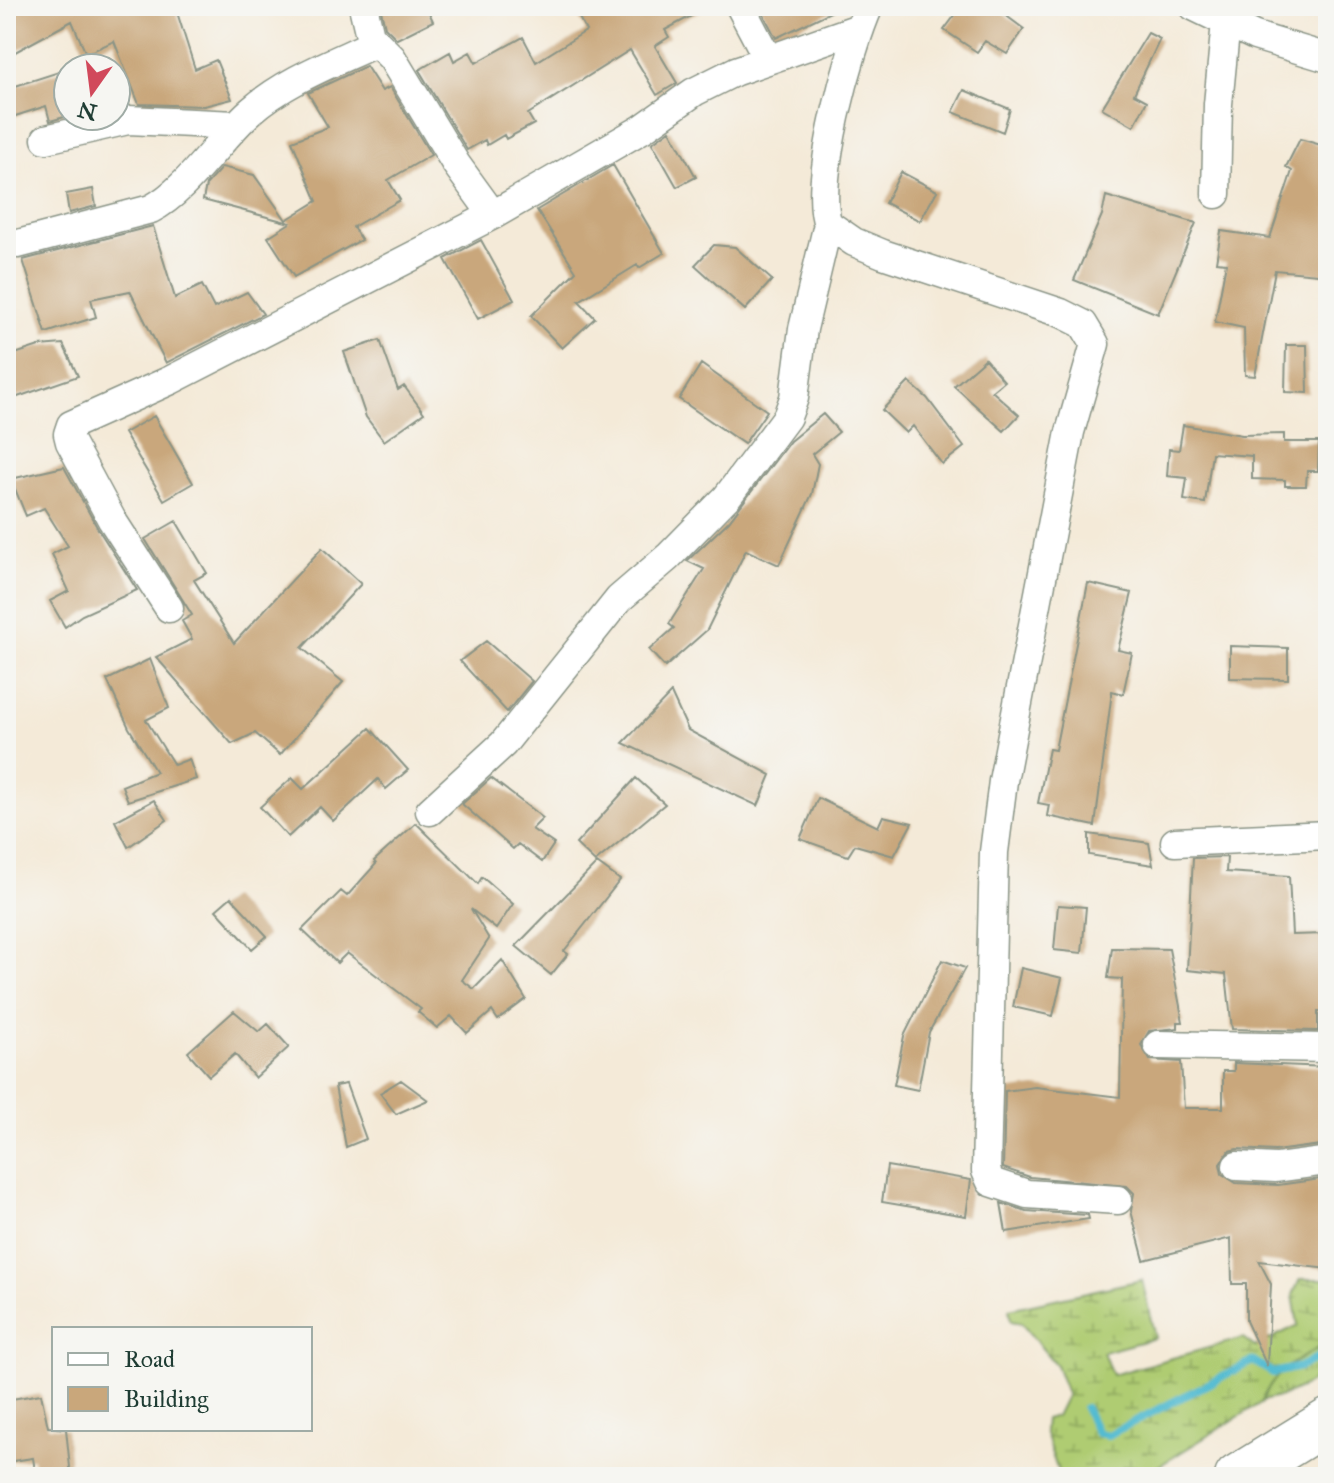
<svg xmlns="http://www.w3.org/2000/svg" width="1334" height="1483" font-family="'IM FELL Great Primer',serif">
  <defs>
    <pattern id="grass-tufts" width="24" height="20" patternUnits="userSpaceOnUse" patternTransform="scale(2)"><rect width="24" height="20" fill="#afcc72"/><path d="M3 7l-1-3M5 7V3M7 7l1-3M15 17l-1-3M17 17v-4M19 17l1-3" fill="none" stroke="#8ea75e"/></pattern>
    <pattern id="wetland-marsh" width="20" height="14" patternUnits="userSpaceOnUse" patternTransform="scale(2)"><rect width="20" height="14" fill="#afcc72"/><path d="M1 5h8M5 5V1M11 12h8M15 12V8" fill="none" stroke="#8ea75e"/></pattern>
  </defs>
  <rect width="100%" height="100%" fill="#f6f6f2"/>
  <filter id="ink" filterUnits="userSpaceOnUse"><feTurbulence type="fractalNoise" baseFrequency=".0125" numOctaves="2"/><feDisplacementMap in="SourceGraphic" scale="16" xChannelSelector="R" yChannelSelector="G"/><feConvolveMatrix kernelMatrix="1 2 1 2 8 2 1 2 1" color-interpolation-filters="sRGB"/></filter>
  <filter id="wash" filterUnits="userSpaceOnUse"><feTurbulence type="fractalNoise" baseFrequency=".006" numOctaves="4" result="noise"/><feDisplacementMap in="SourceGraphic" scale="32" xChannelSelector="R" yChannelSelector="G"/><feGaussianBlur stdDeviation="1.8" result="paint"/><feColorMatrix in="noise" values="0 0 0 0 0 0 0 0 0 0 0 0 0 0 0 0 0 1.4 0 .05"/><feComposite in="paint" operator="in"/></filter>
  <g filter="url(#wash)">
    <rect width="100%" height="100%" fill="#f4ead8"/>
    <!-- grass -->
    <path fill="url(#grass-tufts)" stroke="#678453" stroke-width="2" d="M1328,1343V1368C1310,1386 1286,1396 1262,1401C1271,1371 1302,1357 1328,1343Z"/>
    <!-- wetland -->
    <path fill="url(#wetland-marsh)" stroke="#678453" stroke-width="2" d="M1300,1279H1328V1343C1302,1357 1271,1371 1262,1402L1141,1477H1060L1044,1431L1045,1419L1056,1416L1067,1394L1056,1365L1021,1323L1011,1321L1009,1309L1142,1280L1155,1338L1103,1352L1112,1375L1243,1338L1255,1347L1298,1325L1293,1295Z"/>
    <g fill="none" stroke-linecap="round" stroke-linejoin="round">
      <!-- stream -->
      <path stroke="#53bbd1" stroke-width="8" d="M1085,1408L1097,1433L1108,1435L1253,1361L1273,1373L1300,1367L1328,1352"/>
    </g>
    <g id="blocks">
      <!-- building -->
      <path fill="#c9a77b" d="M6,6H175L195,69L216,60L232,99L204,106L139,104L114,41L86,54L72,21L6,57Z
        M380,6H426L433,21L397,39L385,27Z
        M573,6H710L665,30L669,37L655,46L677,83L657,95L630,50L528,114L534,124L506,139L504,135L487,145L485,140L467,150L419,70L450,52L454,61L470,52L476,63L523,37L536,62L586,31Z
        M759,6H843L776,38Z
        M962,6H993L1024,29L1007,54L985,41L977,52L944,30Z
        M1148,33L1160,39L1134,94L1147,101L1134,126L1102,108Z
        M366,66L382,91L390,87L431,155L388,180L400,200L353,227L361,240L294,277L268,237L290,223L203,200L206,185L222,167L254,175L286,220L317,201L292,141L328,127L308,93Z
        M68,69V116L50,121L46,106L6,119V89Z
        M964,90L1010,109L1003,132L953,112Z
        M670,130L696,177L677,187L652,143Z
        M1300,139L1328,147V275L1275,270L1255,376L1245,375L1244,328L1215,322L1226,263L1216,262L1221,231L1270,238L1292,171L1286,167Z
        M613,165L664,253L639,268L637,265L579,301L595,318L562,348L531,316L576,271L537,210Z
        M901,172L937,191L920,221L885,203Z
        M93,189L96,206L69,213L66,194Z
        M1106,196L1196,223L1158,314L1074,280L1102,215Z
        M153,226L175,298L202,285L214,308L247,292L263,314L166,363L130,291L91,299L96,317L46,333L23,260Z
        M481,240L514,300L478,319L445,259Z
        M714,245L735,247L772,280L745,310L695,265Z
        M380,340L398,390L404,386L424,413L384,441L366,417L344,352Z
        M63,344L78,376L6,401V357L39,346Z
        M1286,345H1307L1308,393L1285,392Z
        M985,359L1004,381L992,391L1019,415L1004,431L954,386Z
        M701,364L767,411L744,444L679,399Z
        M909,382L927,398L964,447L942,464L913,426L906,433L882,410Z
        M823,414L839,432L812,454L818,464L812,494L779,565L746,550L707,630L665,667L649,650L674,628L669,624L704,569L687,561L729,521L790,441Z
        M154,416L193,483L164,500L124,433Z
        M1183,425L1242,435L1284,434V442H1319L1318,471H1307L1306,486H1285V480L1252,479V456L1212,453L1205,503L1184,500L1187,478L1167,476L1169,449L1179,450Z
        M64,467L98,529L137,590L82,615L65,627L50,601L69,591L52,554L68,546L44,508L26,516L11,479Z
        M176,521L207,573L194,580L234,643L322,548L361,584L302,648L343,682L280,755L255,733L232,744L156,657L192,639L182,621L192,615L145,539Z
        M1088,583L1132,593L1118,650L1132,653L1123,694L1112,691L1095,826L1047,816L1049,805L1038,803L1049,749L1055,750Z
        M486,641L532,681L507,712L460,661Z
        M1230,646L1288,648V679L1230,678Z
        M150,659L169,708L146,720L174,765L189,759L196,779L128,801L122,786L156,772L129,728L107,680Z
        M671,693L688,730L771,775L758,806L623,743Z
        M370,728L408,770L386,789L378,779L333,821L320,807L288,837L260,807L292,778L303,789Z
        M491,778L543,818L532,829L554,844L542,862L518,844L513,849L462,804Z
        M636,778L665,804L595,862L576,844Z
        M818,798L878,827L883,816L912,823L894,856L855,845L848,856L800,839Z
        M154,800L167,820L128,847L115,821Z
        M416,823L478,884L482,877L513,904L496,929L471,909L489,939L462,980L474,989L502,960L526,999L498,1020L492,1011L467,1033L451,1016L437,1028L418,1012L421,1009L347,953L337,963L302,930L341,891L347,896L376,864L374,861Z
        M1089,834L1149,843L1153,865L1089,855Z
        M1227,857L1226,872L1289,876L1292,935L1326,934L1327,1011L1318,1012V1031L1232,1029L1226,974L1187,970L1193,858Z
        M597,863L620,880L564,951L568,954L551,975L516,946Z
        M231,897L267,936L252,949L216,910Z
        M1058,905L1086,907L1082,953L1054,950Z
        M1112,948L1169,949L1183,1022H1178V1028L1149,1031L1141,1045L1150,1060L1181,1062L1184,1108H1223V1071H1234V1063L1328,1067V1144L1275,1151L1237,1149L1229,1151L1220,1164L1222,1174L1236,1183L1278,1185L1328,1178V1269L1259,1261L1271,1284L1267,1366L1246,1321V1284H1232L1231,1238L1144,1260L1131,1211L1134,1193L1127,1186L1030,1177L1003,1168L1005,1091L1035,1087L1120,1097L1122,979L1108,978Z
        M942,960L965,968L929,1032L918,1090L894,1085L904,1036Z
        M1021,968L1062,978L1053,1016L1013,1007Z
        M234,1011L259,1032L268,1024L289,1047L255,1078L235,1054L209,1076L188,1052Z
        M401,1080L428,1100L396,1114L380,1093Z
        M346,1084L366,1139L346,1147L335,1086Z
        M887,1166L971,1180L966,1216L882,1202Z
        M1001,1203L1026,1211L1088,1215L1089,1219L1006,1232Z
        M41,1394L48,1427L66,1429L71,1477H36L33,1458L6,1462V1400Z"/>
    </g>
  </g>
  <g filter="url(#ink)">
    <use href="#blocks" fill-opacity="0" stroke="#8a9486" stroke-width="2"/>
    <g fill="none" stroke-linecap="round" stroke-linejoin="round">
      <!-- street casing -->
      <g stroke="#8a9486" stroke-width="31">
        <path id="street" d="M363,6L370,36L392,58L456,164L493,215
          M740,6L768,59
          M869,6C850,48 812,183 828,224L854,242L883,254L1061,313L1083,324L1095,344L1070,432L1003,781L994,852L986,1171L991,1182L1027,1194L1118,1200
          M1193,6L1255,36L1328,58
          M46,139L128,120L236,125
          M1216,194L1218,104L1226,22
          M18,244L151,209C187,191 219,139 251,111C286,80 333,63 375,43
          M169,608L112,520L70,442L68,434L71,425L171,380L493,215L642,129L694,92L736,71L859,28
          M430,811L503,744L619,599L668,557L727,497L787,417L794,398L803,329L828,224
          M1175,842L1328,835
          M1158,1045L1328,1048
          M1237,1166L1276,1168L1328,1161"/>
      </g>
      <!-- highway casing -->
      <g stroke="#8a9486" stroke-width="47">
        <path id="highway" d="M1237,1477L1328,1421"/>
      </g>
      <!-- street -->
      <use href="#street" stroke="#fff" stroke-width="28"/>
      <!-- highway -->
      <use href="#highway" stroke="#fff" stroke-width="44"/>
    </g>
  </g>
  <!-- margin -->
  <rect width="1334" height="1483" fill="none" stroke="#f6f6f2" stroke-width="32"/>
  <!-- legend -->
  <rect x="52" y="1327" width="260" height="104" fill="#f6f6f2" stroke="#a0aca6" stroke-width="2"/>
  <rect x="68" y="1353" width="40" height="12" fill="#ffffff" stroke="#a0aca6" stroke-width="2"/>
  <text x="124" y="1367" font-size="24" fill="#1f3d34">Road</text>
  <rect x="68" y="1387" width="40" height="24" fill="#c9a77b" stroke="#a0aca6" stroke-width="2"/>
  <text x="124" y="1407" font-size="24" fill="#1f3d34">Building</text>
  <!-- north arrow -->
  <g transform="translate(92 92) rotate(194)"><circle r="38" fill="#f6f6f2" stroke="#a0aca6" stroke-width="2"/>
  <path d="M0-6L14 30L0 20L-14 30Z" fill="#d1495b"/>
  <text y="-12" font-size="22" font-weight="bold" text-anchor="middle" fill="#1f3d34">N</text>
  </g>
</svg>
